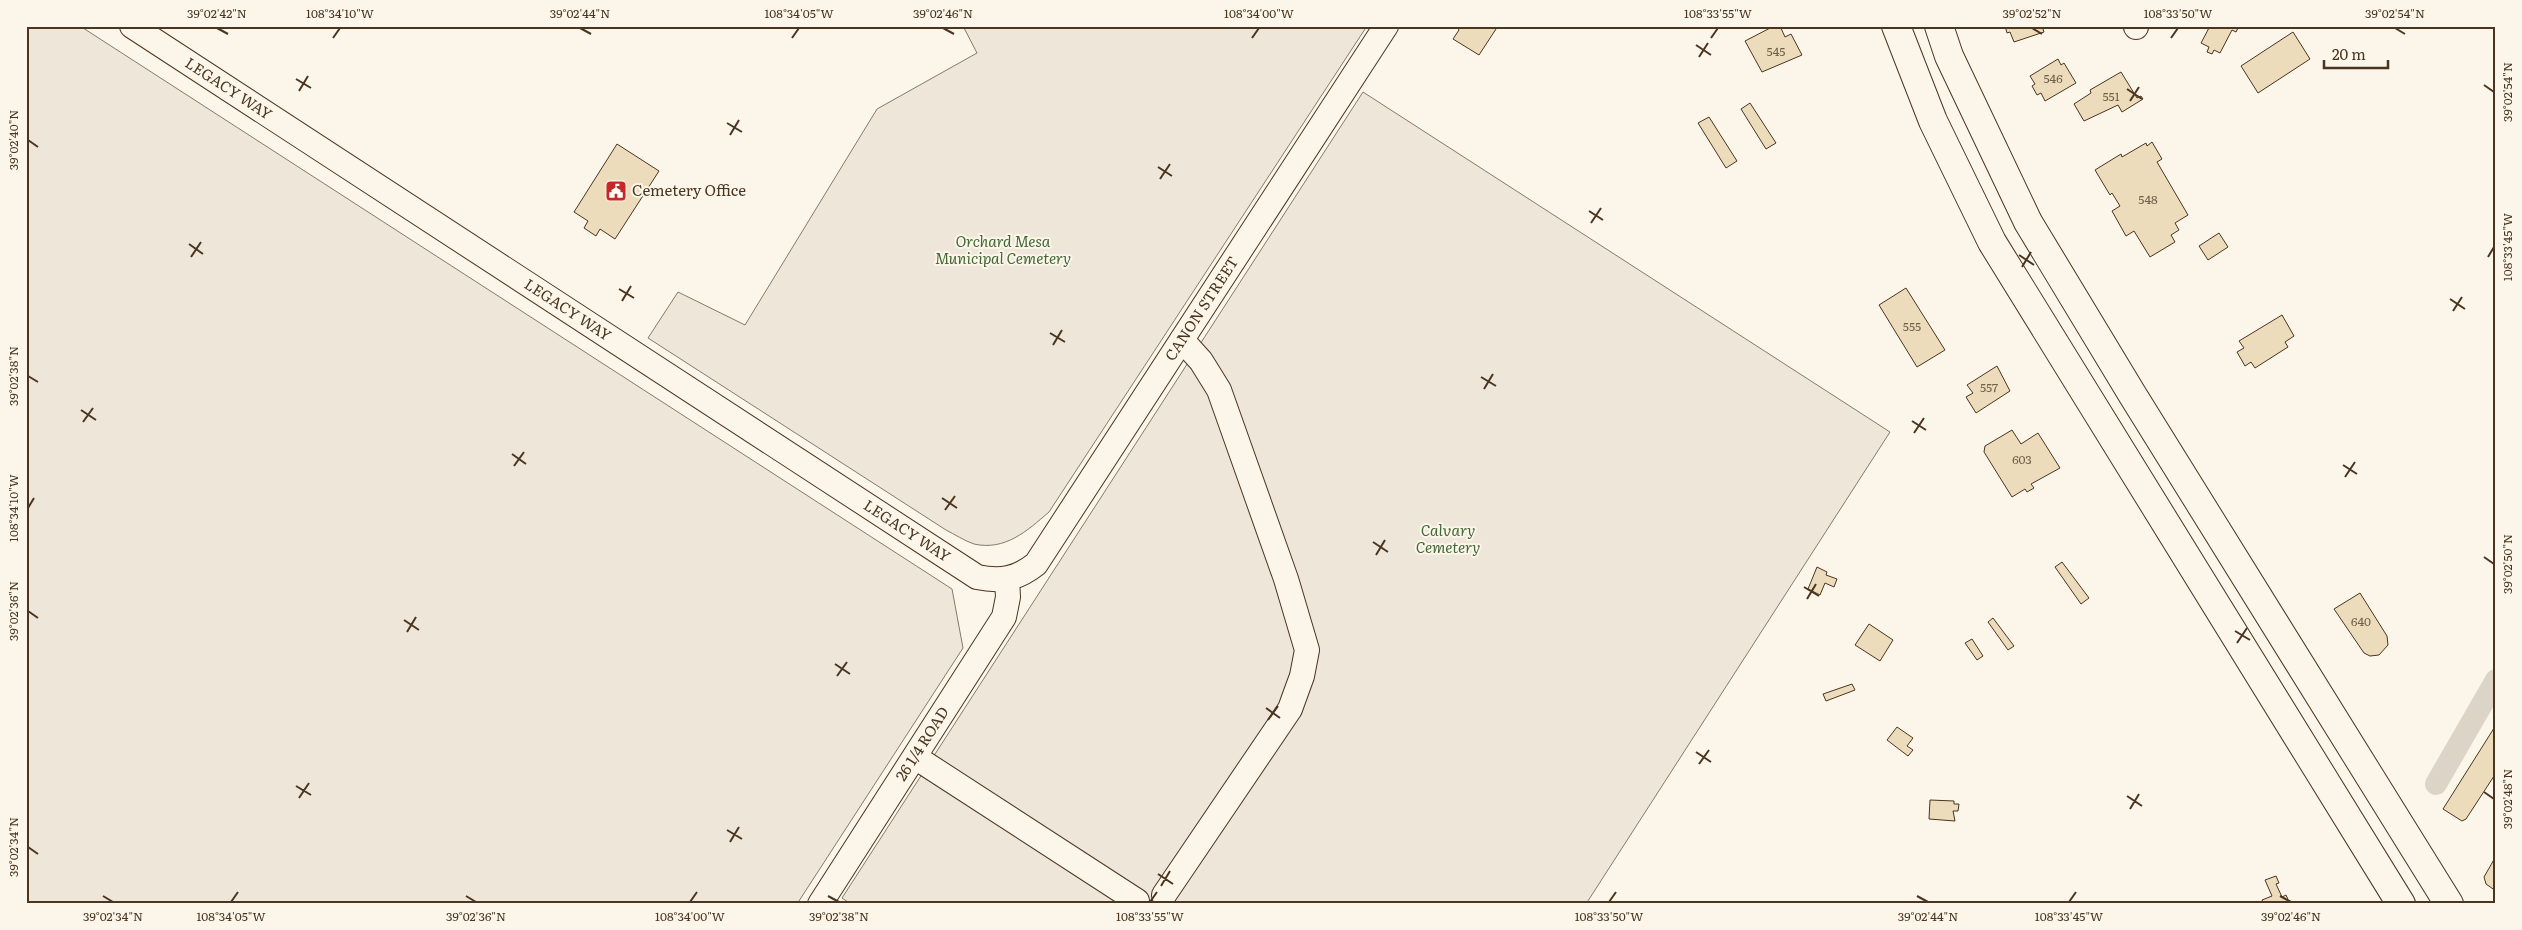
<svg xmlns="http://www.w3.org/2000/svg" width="2522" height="930" font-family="Literata,serif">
  <rect width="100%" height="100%" fill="#fbf6e9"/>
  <!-- green -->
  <path fill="#ede6d9" stroke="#887966" d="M26,26H80L952,589L963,648L797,904H26Z
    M963,26H1367L1049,512C1027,531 1005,551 974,544C965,541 954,534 946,530L648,338L678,292L745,325L877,109L977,53Z
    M1363,92L1890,432L1586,904H851L842,898Z"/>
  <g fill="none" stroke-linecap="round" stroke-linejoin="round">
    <!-- canal -->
    <path stroke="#dcd4c6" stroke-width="22" d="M2436,784L2496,680"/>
  </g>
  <!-- building -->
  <path fill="#ecdcbc" stroke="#4a3520" d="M1456,26H1493L1496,29L1479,55L1453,39L1459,30Z
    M1774,26H1780L1785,37L1791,34L1802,55L1762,72L1745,41Z
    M2005,26H2042L2044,32L2014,42L2010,32L2007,33Z
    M2210,26H2239L2236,32L2232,30L2220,53L2214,50L2212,54L2207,52L2209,47L2201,43Z
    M2293,32L2310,59L2258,93L2241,66Z
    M2058,59L2061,65L2064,63L2076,83L2045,101L2041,93L2037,95L2032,86L2035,84L2030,76Z
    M2121,72L2137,98L2141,96L2143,99L2122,112L2118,105L2084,121L2074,104L2091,93L2090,90Z
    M1750,103L1776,143L1766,149L1741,109Z
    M1709,117L1737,161L1726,168L1698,123Z
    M2152,142L2162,159L2157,162L2188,215L2175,223L2179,230L2171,235L2175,242L2150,257L2134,231L2126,236L2112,211L2120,206L2112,193L2110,195L2095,170L2121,154L2122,157L2146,143L2147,146Z
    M617,144L659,171L615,239L600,229L596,236L584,228L588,221L574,212Z
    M2219,233L2228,247L2208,260L2199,246Z
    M1906,288L1945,350L1917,367L1879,305Z
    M2282,315L2294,336L2285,342L2288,347L2255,368L2251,362L2245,366L2237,352L2244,348L2239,341Z
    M1997,366L2010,391L1976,413L1966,397L1973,393L1967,385Z
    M2012,430L2021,444L2038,433L2060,468L2031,484L2034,488L2027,492L2025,489L2012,497L1984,452L1985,446Z
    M2062,562L2089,598L2081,604L2055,567Z
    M1817,567L1827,572L1826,575L1837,579L1834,587L1825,583L1820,595L1808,589Z
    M2360,593L2387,636L2388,645L2379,655L2370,656L2364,653L2334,609Z
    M1993,618L2014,646L2008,650L1988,622Z
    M1869,624L1893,640L1880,661L1855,645Z
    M1972,639L1983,656L1977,660L1965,643Z
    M1852,684L1855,690L1826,701L1823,694Z
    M2496,725V773L2466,819L2462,821L2443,809Z
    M1897,727L1913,738L1907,746L1913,750L1908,756L1887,740Z
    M1930,800L1954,801V804H1959L1958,811H1953L1955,821L1929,819Z
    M2496,856V891L2486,884L2484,877Z
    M2276,876L2279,883L2276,884L2282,897L2286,895L2290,904H2264L2262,900L2272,896L2265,880Z"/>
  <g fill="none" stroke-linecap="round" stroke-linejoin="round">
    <!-- minor casing -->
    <g stroke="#4a3520" stroke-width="26">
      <g id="minor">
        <path id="s1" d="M132,26L977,577C1001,582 1017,579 1036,564L1386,26"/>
        <path d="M2136,26V27"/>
        <path d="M915,757L1137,901"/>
        <path d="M1164,895L1290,709L1302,676L1307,650L1286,579L1219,390L1201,361L1182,340"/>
        <path id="s2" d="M820,904L1004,617L1008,597L1007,580"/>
      </g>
    </g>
    <!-- highway casing -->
    <g stroke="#4a3520" stroke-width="30">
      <path id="highway" d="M1896,26L1933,121L1992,242L2401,904
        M1939,26L1949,56L2028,222L2132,394L2449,904"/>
    </g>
    <!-- minor -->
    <use href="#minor" stroke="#fbf6e9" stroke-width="24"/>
    <!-- highway -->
    <use href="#highway" stroke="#fbf6e9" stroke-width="28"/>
  </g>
  <!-- ticks -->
  <path fill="none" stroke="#4a3520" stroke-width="2" d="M217,28L228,34M580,28L591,34M943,28L954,34M2032,28L2042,34M2395,28L2405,34M333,38L340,28M792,38L799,28M1252,38L1259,28M1711,38L1718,28M2171,38L2178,28M1696,45L1711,55M1699,57L1708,43M296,79L311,88M2484,85L2494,92M2127,89L2142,99M299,91L308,76M2130,101L2139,87M727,123L742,132M730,135L739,120M28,140L38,147M1158,167L1172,176M1160,179L1170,164M1589,211L1603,220M1591,223L1601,208M189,244L203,254M2019,255L2034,265M191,257L201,242M2488,257L2494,247M2022,267L2031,252M619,289L634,298M2450,299L2465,309M622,301L631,286M2453,311L2462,297M1050,333L1065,342M1053,345L1062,330M28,376L38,382M1481,377L1496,386M1484,389L1493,374M81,410L96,420M1912,421L1926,430M83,422L93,408M1914,433L1924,418M512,454L526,464M2343,465L2357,474M514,466L524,452M2345,477L2355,462M942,498L957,508M28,508L34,498M945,510L955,496M1373,542L1388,552M1376,555L1385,540M2484,557L2494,564M1804,587L1819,596M1807,599L1816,584M28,611L38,618M404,620L419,630M2235,631L2250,640M407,632L416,617M2237,643L2247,628M835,664L850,674M837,676L847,662M1266,708L1280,718M1268,720L1278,706M1696,752L1711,762M1699,764L1709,750M296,786L311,795M2484,792L2494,799M2127,796L2142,806M299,798L309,783M2130,809L2139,794M727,830L742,839M730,842L739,827M28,847L38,854M1158,874L1173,884M1161,886L1170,871M103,896L113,902M466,896L476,902M828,896L839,902M1917,896L1928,902M2280,896L2291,902M231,902L238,892M690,902L697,892M1150,902L1157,892M1609,902L1616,892M2069,902L2076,892"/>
  <!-- icons -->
  <defs>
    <g id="civic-square" transform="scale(1.125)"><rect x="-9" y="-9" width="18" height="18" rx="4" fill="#c62828" stroke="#fbf6e9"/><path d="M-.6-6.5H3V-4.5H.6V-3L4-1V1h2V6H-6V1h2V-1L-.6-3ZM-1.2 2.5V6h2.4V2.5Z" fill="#fff"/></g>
  </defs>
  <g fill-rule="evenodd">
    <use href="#civic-square" x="616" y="191"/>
  </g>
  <g text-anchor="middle" stroke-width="4" stroke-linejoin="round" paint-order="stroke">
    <!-- number labels -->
    <g font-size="12" fill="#725f47">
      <text x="1776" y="56">545</text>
      <text x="2053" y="83">546</text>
      <text x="2111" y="101">551</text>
      <text x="2148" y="204">548</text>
      <text x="1912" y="331">555</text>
      <text x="1989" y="392">557</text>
      <text x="2022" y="464">603</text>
      <text x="2361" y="626">640</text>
    </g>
    <!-- street labels -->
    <g font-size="15" fill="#4a3520" stroke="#fbf6e9">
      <text dy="5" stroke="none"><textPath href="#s1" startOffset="115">LEGACY WAY</textPath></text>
      <text dy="5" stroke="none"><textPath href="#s1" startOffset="520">LEGACY WAY</textPath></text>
      <text dy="5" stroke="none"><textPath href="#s1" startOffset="1376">CANON STREET</textPath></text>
      <text dy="5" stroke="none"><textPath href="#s1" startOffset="925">LEGACY WAY</textPath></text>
      <text dy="5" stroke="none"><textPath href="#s2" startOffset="190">26 1/4 ROAD</textPath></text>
    </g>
    <!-- poi labels -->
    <g font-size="15" fill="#4a3520" stroke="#fbf6e9" text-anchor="start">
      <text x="632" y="196">Cemetery Office</text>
    </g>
    <!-- park labels -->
    <g font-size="15" font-style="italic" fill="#436837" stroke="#fbf6e9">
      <text x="1003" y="247">Orchard Mesa<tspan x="1003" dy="17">Municipal Cemetery</tspan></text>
      <text x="1448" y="536">Calvary<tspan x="1448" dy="17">Cemetery</tspan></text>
    </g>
  </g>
  <!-- border -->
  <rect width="2522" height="930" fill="none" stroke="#fbf6e9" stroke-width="55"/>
  <!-- scale -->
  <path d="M2324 60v8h64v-8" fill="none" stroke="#4a3520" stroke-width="2.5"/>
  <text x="2332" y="60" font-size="15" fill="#4a3520" stroke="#fbf6e9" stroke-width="4" paint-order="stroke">20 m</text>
  <rect x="28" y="28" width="2466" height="874" fill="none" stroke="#4a3520" stroke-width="2"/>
  <g font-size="12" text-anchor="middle" fill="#4a3520">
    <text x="217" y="18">39°02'42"N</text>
    <text x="340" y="18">108°34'10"W</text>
    <text x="580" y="18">39°02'44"N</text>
    <text x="799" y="18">108°34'05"W</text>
    <text x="943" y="18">39°02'46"N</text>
    <text x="1259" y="18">108°34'00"W</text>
    <text x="1718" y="18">108°33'55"W</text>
    <text x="2032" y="18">39°02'52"N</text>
    <text x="2178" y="18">108°33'50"W</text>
    <text x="2395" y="18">39°02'54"N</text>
    <text transform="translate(2508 92) rotate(-90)" y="4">39°02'54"N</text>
    <text transform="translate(14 140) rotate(-90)" y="4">39°02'40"N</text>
    <text transform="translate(2508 247) rotate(-90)" y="4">108°33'45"W</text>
    <text transform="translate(14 376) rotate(-90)" y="4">39°02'38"N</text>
    <text transform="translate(14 508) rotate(-90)" y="4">108°34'10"W</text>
    <text transform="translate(2508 564) rotate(-90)" y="4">39°02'50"N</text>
    <text transform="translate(14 611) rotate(-90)" y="4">39°02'36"N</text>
    <text transform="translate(2508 799) rotate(-90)" y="4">39°02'48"N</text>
    <text transform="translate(14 847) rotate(-90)" y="4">39°02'34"N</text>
    <text x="113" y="921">39°02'34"N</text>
    <text x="231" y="921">108°34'05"W</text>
    <text x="476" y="921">39°02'36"N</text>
    <text x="690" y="921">108°34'00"W</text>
    <text x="839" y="921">39°02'38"N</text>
    <text x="1150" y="921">108°33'55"W</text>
    <text x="1609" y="921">108°33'50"W</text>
    <text x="1928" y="921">39°02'44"N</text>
    <text x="2069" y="921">108°33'45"W</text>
    <text x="2291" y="921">39°02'46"N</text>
  </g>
</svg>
